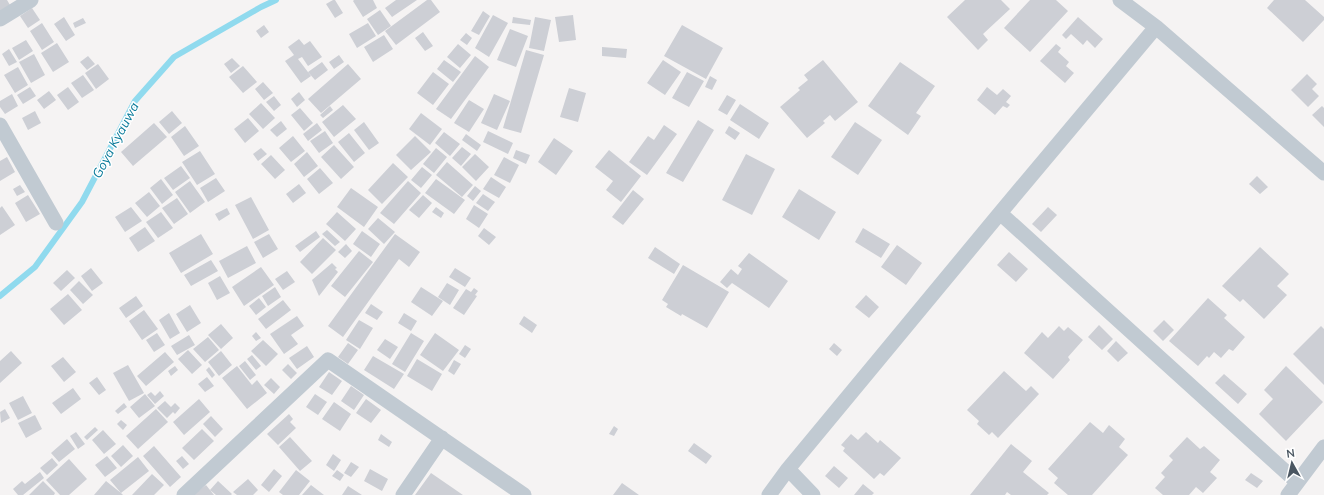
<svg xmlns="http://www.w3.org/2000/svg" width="1324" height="495" font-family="Mulish,sans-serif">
  <rect width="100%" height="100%" fill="#f5f3f3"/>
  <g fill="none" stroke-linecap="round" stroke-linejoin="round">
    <!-- stream -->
    <path stroke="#90daee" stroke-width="6" d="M0,296L35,267L82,202L135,101L174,57L261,7L276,0"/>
  </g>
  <!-- building -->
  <path fill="#cdcfd5" d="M0,0H7L10,5L0,12Z
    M333,0H335L343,13L335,18L326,4Z
    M354,0H373L377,8L363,17L353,1Z
    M396,0H417L392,17L385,8Z
    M427,0H431L440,12L396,45L385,31Z
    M965,0H1001L1010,9L983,34L988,40L978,50L947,17Z
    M1030,0H1056L1068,11L1030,52L1004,28Z
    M1274,0H1305L1324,17V20L1303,42L1267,8Z
    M32,8L40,20L28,28L20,16Z
    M380,10L391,26L378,35L367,19Z
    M483,11L490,16L479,35L471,31Z
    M493,15L508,23L489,57L475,48Z
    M573,15L576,40L559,42L555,17Z
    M64,17L75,35L66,41L54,24Z
    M513,17L531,20L530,25L512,23Z
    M535,17L551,20L544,51L529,48Z
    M1078,17L1103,39L1095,48L1087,40L1083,45L1071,34L1066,39L1062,35Z
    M83,18L86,23L75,28L73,23Z
    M42,23L54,42L42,50L30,31Z
    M368,23L376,36L357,48L349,34Z
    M264,25L269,32L261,38L256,31Z
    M682,25L723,48L706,79L664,56Z
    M510,29L528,36L516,67L497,60Z
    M423,32L433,46L425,51L415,38Z
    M466,33L472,38L467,45L460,40Z
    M384,35L393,49L373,62L364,47Z
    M299,39L304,45L310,41L322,57L308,66L302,57L298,59L311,76L301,83L285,61L294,55L288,47Z
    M26,40L33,51L19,60L12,48Z
    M57,43L69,62L53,72L41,53Z
    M458,44L471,55L460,68L447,57Z
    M1056,44L1061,48L1058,52L1069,62L1066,66L1074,73L1065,83L1040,61Z
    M602,47L627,49L626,58L602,56Z
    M9,49L17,62L9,66L2,54Z
    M526,50L544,55L521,133L503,128Z
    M34,54L45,75L31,83L19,62Z
    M339,55L344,62L334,69L329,62Z
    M88,56L95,64L87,70L80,62Z
    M475,56L489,67L451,119L436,109Z
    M232,58L240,66L231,73L224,64Z
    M444,60L461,72L453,82L437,69Z
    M663,60L681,72L665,95L647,83Z
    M823,60L858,102L835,121L830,115L823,121L825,123L807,138L780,107L800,90L798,88L808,80L804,75Z
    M322,62L328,70L315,80L308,72Z
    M900,62L935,86L916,113L921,116L908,135L868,106Z
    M98,64L109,79L96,89L85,73Z
    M348,64L361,79L321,113L308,99Z
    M243,66L257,82L243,93L229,77Z
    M18,67L28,85L15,93L4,75Z
    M433,72L449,84L433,105L417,93Z
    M687,72L704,81L689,107L672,98Z
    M1307,74L1317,84L1312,89L1319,96L1308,107L1291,90Z
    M83,75L94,90L82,98L71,83Z
    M710,76L717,80L712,90L705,87Z
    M263,82L273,93L264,100L255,89Z
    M30,87L36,96L23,104L17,95Z
    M68,87L79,102L68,110L57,95Z
    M987,87L997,95L1003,89L1011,96L1006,102L1010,105L1007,108L1003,106L995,115L977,100Z
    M569,88L586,93L578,122L560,117Z
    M49,91L56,100L44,109L37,100Z
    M299,92L305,100L297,107L291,99Z
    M12,94L18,106L5,114L0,107V101Z
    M494,94L510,101L497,130L481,123Z
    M727,95L736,100L727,115L718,110Z
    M274,96L281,105L274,111L266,102Z
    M469,100L484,109L469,132L454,123Z
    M261,103L275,118L263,129L249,114Z
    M740,104L769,123L759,139L730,120Z
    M343,105L356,119L334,137L322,122Z
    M330,106L333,110L323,118L320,115Z
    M1322,106L1324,108V127L1312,115Z
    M300,108L313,123L304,131L291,115Z
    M35,111L41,123L28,130L22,118Z
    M172,111L182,123L169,134L159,122Z
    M421,113L442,129L430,145L409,129Z
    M248,118L259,131L245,143L234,129Z
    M698,120L714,130L683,182L666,173Z
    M281,121L287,129L277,137L270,130Z
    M364,122L379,143L369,150L354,130Z
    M855,122L882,140L858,175L831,157Z
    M154,123L167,137L133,166L121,152Z
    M317,123L322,130L308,141L303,134Z
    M664,125L677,134L647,175L629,162L648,136L654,140Z
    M185,126L199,146L184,156L171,137Z
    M729,126L740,133L735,140L725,133Z
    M325,131L333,143L319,153L310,141Z
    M488,131L513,143L508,154L483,142Z
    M444,132L460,144L450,156L435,143Z
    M349,133L365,153L354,162L338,142Z
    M466,134L481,145L477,151L462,140Z
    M293,136L305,151L291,162L279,148Z
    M415,136L431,152L411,170L396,155Z
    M554,138L573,151L556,175L538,162Z
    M334,145L354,167L341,179L321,157Z
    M462,147L471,154L461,166L452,158Z
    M261,148L267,154L258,161L253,154Z
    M436,148L447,157L434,173L423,164Z
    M516,150L530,155L526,164L513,158Z
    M609,150L641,176L621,202L606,190L613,181L595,167Z
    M200,151L215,174L197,185L182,162Z
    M307,152L318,166L304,177L294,164Z
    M475,154L489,167L476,181L462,167Z
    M746,154L775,169L752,215L722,200Z
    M271,155L285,170L275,179L261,164Z
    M7,157L15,172L0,181V161Z
    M504,157L519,165L510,183L494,175Z
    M447,162L473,185L462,197L436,175Z
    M393,163L408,177L382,204L368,190Z
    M181,166L190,178L173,190L164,178Z
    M422,167L432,175L421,188L411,180Z
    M320,168L333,183L319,194L307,179Z
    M1257,176L1268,187L1260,194L1249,184Z
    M491,177L506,187L499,198L483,189Z
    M216,178L225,191L208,202L200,188Z
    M161,179L173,195L162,204L150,188Z
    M436,179L465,200L454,214L425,193Z
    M190,181L205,202L190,213L175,192Z
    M408,181L421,193L394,224L380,213Z
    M299,184L306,193L293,203L286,194Z
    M20,185L25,192L17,196L13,189Z
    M475,186L481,191L473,201L467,196Z
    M351,188L378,207L364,227L337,207Z
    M799,189L836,212L819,240L782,217Z
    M633,190L644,199L623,225L612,217Z
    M149,192L160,206L147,217L135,203Z
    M483,194L495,202L488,211L476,203Z
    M28,195L40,214L26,222L15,203Z
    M423,195L432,203L419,218L409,210Z
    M251,197L269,230L253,239L235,205Z
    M177,198L188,214L174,224L162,208Z
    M474,205L488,214L479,228L466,219Z
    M2,206L15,225L0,235V208Z
    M131,207L142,221L125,232L115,217Z
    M436,207L444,213L441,218L432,212Z
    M1048,207L1057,215L1041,232L1032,224Z
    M227,208L230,214L219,221L215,214Z
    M161,212L173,228L158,238L146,222Z
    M337,212L356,229L345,241L326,224Z
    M378,218L395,232L384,244L368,229Z
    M145,227L155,241L138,252L129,238Z
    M484,228L496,237L489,245L478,236Z
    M863,228L890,244L881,258L855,242Z
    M327,230L340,242L335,246L322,234Z
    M316,231L320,237L300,252L295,246Z
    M362,231L380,244L371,257L353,244Z
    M201,234L213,254L181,273L169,253Z
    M269,234L278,249L263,258L254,242Z
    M395,234L420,252L409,267L399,259L343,337L328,326Z
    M323,238L336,250L312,274L300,262Z
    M346,244L352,251L345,258L338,252Z
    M897,245L922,263L906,285L881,267Z
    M247,246L256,263L228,278L219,261Z
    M655,247L680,264L674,274L648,258Z
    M1260,247L1289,274L1277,286L1287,295L1264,319L1243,299L1240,302L1222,286Z
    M359,251L373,262L345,297L331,286Z
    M1009,252L1028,269L1016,282L997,265Z
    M749,253L788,281L769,308L732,283L727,288L720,282L731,269L738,275L742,269L738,266Z
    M211,260L218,271L191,286L184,275Z
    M332,263L337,268L335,269L338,272L319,296L312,280Z
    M683,265L729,292L707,328L682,314L681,316L666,307L668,304L662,300Z
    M261,267L274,285L244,306L232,287Z
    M91,268L103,283L92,291L81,276Z
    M455,268L471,278L465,287L449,277Z
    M67,270L75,278L61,291L53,283Z
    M287,271L295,282L283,290L275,279Z
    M220,276L230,293L217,300L208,283Z
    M79,281L93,295L83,304L70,290Z
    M447,283L459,290L450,305L438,297Z
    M275,287L281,297L268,306L262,296Z
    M421,287L443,301L432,316L411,302Z
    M474,288L478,291L475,295L477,296L464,315L453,308L466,289L471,292Z
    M68,294L82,310L64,325L50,309Z
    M866,295L879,307L869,318L855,307Z
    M136,296L143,306L126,318L119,308Z
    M259,298L266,307L256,315L249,306Z
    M1208,298L1227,315L1224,318L1245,337L1233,351L1229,349L1221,358L1214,352L1209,358L1207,356L1198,366L1169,341Z
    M283,300L291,310L266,329L258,319Z
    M371,304L383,312L377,320L365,313Z
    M190,305L201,323L187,332L176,314Z
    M144,310L158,329L142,340L129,321Z
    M169,313L180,333L170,339L159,320Z
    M404,313L417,321L411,331L398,323Z
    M297,316L304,326L291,335L298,344L284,354L270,334Z
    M524,316L537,325L532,333L519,324Z
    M359,320L373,328L360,349L346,340Z
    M1164,320L1174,330L1163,341L1153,331Z
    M221,324L233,338L221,349L208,335Z
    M1099,325L1113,339L1102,350L1088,337Z
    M1059,326L1064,331L1068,327L1083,340L1068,357L1070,360L1053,379L1024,353L1042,332L1048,338Z
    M1321,326L1324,329V385L1293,354Z
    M256,332L261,338L256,341L252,336Z
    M157,333L165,345L154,352L146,340Z
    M411,333L424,341L405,372L392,364Z
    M435,333L459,350L443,371L420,355Z
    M189,335L195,345L177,355L171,346Z
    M208,337L219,350L205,362L193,349Z
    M385,339L398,347L390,359L377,350Z
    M263,340L278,354L266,366L251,351Z
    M1116,341L1128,353L1118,362L1107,351Z
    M348,343L358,350L348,364L338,357Z
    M834,343L842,350L837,356L829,349Z
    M465,345L471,349L465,358L459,354Z
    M307,346L314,357L297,369L289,358Z
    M188,350L202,365L192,374L178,359Z
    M11,351L22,363L0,383V361Z
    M221,351L232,365L219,376L208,362Z
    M165,352L174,362L146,386L137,376Z
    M252,355L261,366L256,370L247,359Z
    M373,356L404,374L394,389L364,370Z
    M63,357L76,372L64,382L51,366Z
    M417,359L442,374L432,391L407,376Z
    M454,360L461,364L454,375L448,371Z
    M245,361L256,375L250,380L239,366Z
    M288,364L297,373L291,379L282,370Z
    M128,365L144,393L129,401L113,373Z
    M175,366L178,370L171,376L168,371Z
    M237,366L252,385L257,380L267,393L247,409L222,378Z
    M1286,366L1323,402L1286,441L1259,414L1273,399L1264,390Z
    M209,367L215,375L212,378L206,370Z
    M1004,371L1026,391L1031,386L1039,394L998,438L992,432L989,435L977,424L979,421L967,410Z
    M329,372L342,381L332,395L319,387Z
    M1224,374L1247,394L1238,404L1215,383Z
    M97,377L106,390L99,395L89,383Z
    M207,377L214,386L205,392L198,384Z
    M271,378L280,387L274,394L264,385Z
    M351,386L364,395L354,410L341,401Z
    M73,388L81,399L61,414L52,403Z
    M160,391L164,396L155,404L147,395L151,392L155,396Z
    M145,394L155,406L139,418L130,407Z
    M315,394L327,402L318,415L306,407Z
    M23,396L32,413L18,420L9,403Z
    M199,399L210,412L184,435L173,422Z
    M366,399L381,410L371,423L356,413Z
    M165,401L171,407L175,403L180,408L175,414L173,412L167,418L157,408Z
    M334,402L351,414L340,431L322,419Z
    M124,403L127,407L118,414L115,411Z
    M5,409L10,418L1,423L0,412Z
    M156,409L168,422L138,449L126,436Z
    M289,414L293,419L290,422L296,428L278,445L267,434Z
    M35,415L42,429L26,438L18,423Z
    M211,416L223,429L215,437L203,424Z
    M121,420L127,425L123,430L117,424Z
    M1090,422L1103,433L1109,425L1125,439L1119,447L1128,455L1092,495H1068L1054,483L1058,478L1048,469Z
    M614,426L618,429L614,436L609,434Z
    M95,427L98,430L87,440L84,437Z
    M202,429L214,441L194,460L182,448Z
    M103,430L116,444L104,454L92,440Z
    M76,432L85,444L78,449L70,436Z
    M866,432L878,443L880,440L901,458L884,476L880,473L874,479L843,451L845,448L841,445L851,434L858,440Z
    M381,434L392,442L389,447L378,440Z
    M290,437L312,461L300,471L279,447Z
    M1187,437L1200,449L1204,446L1220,460L1210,472L1217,478L1203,493L1196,487L1189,495H1163L1155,488L1165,477L1161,473L1173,460L1169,456Z
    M67,439L75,449L59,462L51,453Z
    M694,443L712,456L706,464L688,451Z
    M1011,444L1032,461L1023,472L1049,493L1047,495H1011L1007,492L1005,495H970Z
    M123,445L133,456L121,467L111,456Z
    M154,446L181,477L170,487L143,456Z
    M333,454L341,460L334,471L326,465Z
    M107,456L117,468L105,477L95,465Z
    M182,456L189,464L183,469L176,461Z
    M138,457L149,471L121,493L110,480Z
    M52,458L58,465L47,475L40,468Z
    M69,459L87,479L69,495H60L46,480Z
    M351,462L359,467L351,477L344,473Z
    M834,466L848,478L839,488L825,476Z
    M274,469L282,476L269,492L261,485Z
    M370,469L388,479L382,491L364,481Z
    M296,470L310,481L299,495H283L279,492Z
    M337,470L344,475L340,481L332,476Z
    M40,472L44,478L23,495H18L13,489L22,481L25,484Z
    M431,473L463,495H415Z
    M1251,473L1263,481L1257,488L1245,480Z
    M152,474L164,485L154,495H132Z
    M248,479L258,490L253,495H237L233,492Z
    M43,481L55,493L54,495H29Z
    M106,481L121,493L123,495H94Z
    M218,481L232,494L231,495H216L210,490Z
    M622,483L639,495H613Z
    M863,484L874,493L872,495H854Z
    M206,485L214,495H193Z
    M311,485L324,495H302Z
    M348,486L362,495H342Z"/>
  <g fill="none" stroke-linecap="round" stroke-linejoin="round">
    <!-- street -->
    <path stroke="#c1cad2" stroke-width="15" d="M1120,0L1156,27L1324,173
      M0,19L31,0
      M0,125L56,223
      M1000,213L1297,482
      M788,469L813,495
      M184,495L328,360L524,495
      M403,495L442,438
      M769,495L788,469L1000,213L1156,27
      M1288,495L1324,447"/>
  </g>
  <g text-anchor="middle" stroke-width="3" stroke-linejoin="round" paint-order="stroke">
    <!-- water labels -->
    <g font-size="13" font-style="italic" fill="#0c7c9b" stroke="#fff">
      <text transform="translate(115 140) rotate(-62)" y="5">Goya Kyauwa</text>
    </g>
  </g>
  <!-- north arrow -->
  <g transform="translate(1292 463) rotate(352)" stroke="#ffffff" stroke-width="3" paint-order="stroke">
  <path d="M0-3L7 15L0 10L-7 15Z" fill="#4a5661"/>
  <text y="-6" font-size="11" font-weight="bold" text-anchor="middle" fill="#4a5661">N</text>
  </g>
</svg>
